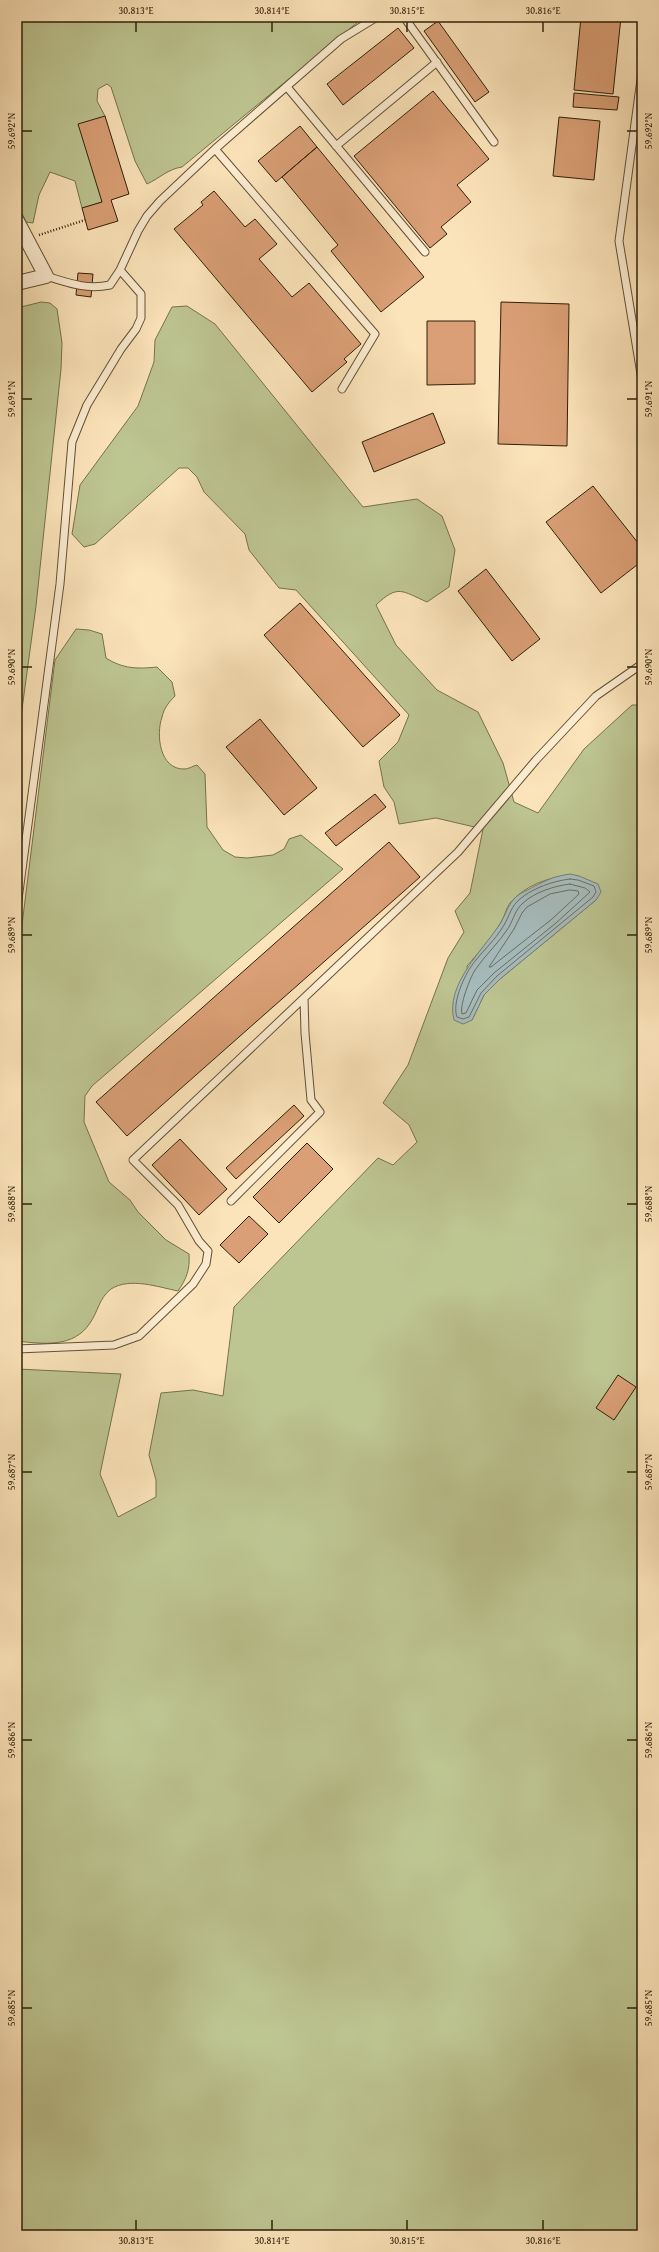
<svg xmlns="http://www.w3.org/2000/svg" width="659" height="2252" font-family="'Gentium Book Plus',serif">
  <rect width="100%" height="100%" fill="#fce4ba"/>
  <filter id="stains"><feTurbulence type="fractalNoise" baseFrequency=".005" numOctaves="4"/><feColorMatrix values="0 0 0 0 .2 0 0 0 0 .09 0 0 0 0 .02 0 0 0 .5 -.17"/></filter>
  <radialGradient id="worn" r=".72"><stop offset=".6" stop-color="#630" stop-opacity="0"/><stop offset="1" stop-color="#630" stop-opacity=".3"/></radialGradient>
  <!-- green -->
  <path fill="#bdc591" stroke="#76724d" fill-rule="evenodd" d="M17,17H364L182,167C168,169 160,178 147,184L135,161L111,87L107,84L98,89L97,101L105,116L102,202L82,208L75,181L50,172L39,195L33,223L26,222L17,203Z
    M41,302L50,303L57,309L62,343L61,369L36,606L17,746V308Z
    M187,306L215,324L363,507L417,499L442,516L455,550L449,587L427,602C402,591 398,584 376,605L396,645L437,690L478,712L503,763L514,802L538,813L584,749L632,705H642V2235H17V1369L121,1374L100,1474L118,1517L156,1497V1480L149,1455L161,1393L193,1390L223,1396L234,1307L378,1158L393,1165L417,1142L409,1125L383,1103L408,1065L448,958L464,932L455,911L470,893L483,829L436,818L399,824L394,802L384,787L379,761L398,742L409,715L296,590L279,588L249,550L245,534L204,492L197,477L188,468H179L95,544L84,547L72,534L80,485L138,406L154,362L155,340L172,307ZM570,875L579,876L596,900L500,979L484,995L472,1020L467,966C479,952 492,938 501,922C505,916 506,908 510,903C524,886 549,877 570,875Z
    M76,629L89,630L102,634L106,658C123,669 138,669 157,667L172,682L175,696C169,702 164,708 162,717C156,734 159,770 185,769C188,769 193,766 197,765L205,774L207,827L223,850L235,857L247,858L273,855L284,849L289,839L301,835L343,869L92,1086L85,1096L84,1122L109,1182L130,1200L138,1212L166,1240L189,1254C190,1269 187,1278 178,1291C158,1287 130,1277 111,1289C99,1298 98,1312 90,1323C74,1348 43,1344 17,1341V965L55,660Z"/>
  <!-- water -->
  <path fill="#a6bbbc" stroke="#767d74" d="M570,874L579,876L598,884L601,892L596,900L500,979L484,995L472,1020L463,1024L454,1020C445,985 482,951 500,924C506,914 508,904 517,896C522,892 528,890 533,887C549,879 552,877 570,874Z"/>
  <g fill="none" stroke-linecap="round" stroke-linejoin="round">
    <!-- shore -->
    <path stroke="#6a6e62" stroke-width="1" d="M570,879L578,880L594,886L596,892L593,897L497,976L481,993L469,1017L463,1019L457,1017C452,1004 463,979 470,968C480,953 495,941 504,925C510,915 511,906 520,899C533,888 553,881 570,879Z
      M570,884L585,888L590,892L556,923L494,973L477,990L466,1013L462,1014C459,1006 470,978 475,970C485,955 499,943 509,927C514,918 515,910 523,903C535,892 554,886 570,884Z
      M570,890L578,891L579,894L552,919L491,967H489L514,929L522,913L527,907L550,894Z"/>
  </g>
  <!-- building -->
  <path fill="#da9f76" stroke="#2f2009" d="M581,17H621L613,94L574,90Z
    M438,21L489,92L475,102L424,31Z
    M398,28L414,48L343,105L327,84Z
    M433,91L489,159L457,185L471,202L441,227L447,234L430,248L354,156Z
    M574,93L619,97L617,110L573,107Z
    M105,116L129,194L111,200L118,221L88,230L82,208L102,202L78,124Z
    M559,117L600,121L594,180L553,176Z
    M300,126L317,147L276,182L258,161Z
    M317,147L424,277L381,312L331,251L338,245L282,177Z
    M214,191L245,227L255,219L277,244L259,259L292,297L309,283L361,344L344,359L347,362L312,392L174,229L203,205L201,202Z
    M78,273L93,274L91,297L76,295Z
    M501,302L569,304L567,446L498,444Z
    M427,321H475V384L427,385Z
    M433,413L445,443L374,472L362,442Z
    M593,486L642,548V561L601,593L546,522Z
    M486,569L540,639L512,661L458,591Z
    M300,603L400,715L363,747L264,635Z
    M260,719L317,788L284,815L226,747Z
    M375,794L386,807L336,846L325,833Z
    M389,842L420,877L127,1136L96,1102Z
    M294,1105L304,1116L236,1179L226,1168Z
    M180,1139L227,1189L199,1215L152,1165Z
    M307,1143L333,1169L279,1223L253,1197Z
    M249,1216L268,1234L239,1263L220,1245Z
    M618,1375L636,1387L614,1420L596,1408Z"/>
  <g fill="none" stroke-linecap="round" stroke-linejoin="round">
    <!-- service casing -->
    <g stroke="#625135" stroke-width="9">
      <path id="service" d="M404,17L494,142
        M642,72L619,241L642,380
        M287,87L425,252
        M336,146L437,62
        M215,149L375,334L342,389
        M46,276C69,283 86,290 110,285L120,270L138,231L147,216L160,201L215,149L341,39L377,17
        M17,907L60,584L72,442L87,405L121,349L136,329L141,318V294L120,270
        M231,1201L320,1112L311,1100L305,1033L304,998
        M17,1349L114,1345L139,1336L193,1284L206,1264L208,1251L199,1241L178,1205L133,1160L458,852L536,760L596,696L642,664"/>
    </g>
    <!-- minor casing -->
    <g stroke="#625135" stroke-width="16">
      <path id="minor" d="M17,221L46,276L17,283"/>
    </g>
    <!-- path -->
    <path stroke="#2f2009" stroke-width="2.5" stroke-dasharray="1 2" stroke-linecap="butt" d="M39,235L85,220"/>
    <!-- service -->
    <use href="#service" stroke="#fdedd2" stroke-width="7"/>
    <!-- minor -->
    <use href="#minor" stroke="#fdedd2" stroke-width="14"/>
  </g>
  <!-- ticks -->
  <path fill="none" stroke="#2f2009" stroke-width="1.5" d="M136,22V32M272,22V32M407,22V32M543,22V32M22,131H32M627,131H637M22,399H32M627,399H637M22,667H32M627,667H637M22,935H32M627,935H637M22,1204H32M627,1204H637M22,1472H32M627,1472H637M22,1740H32M627,1740H637M22,2008H32M627,2008H637M136,2220V2230M272,2220V2230M407,2220V2230M543,2220V2230"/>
  <!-- margin -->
  <rect width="659" height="2252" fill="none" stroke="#fce4ba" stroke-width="44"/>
  <rect x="22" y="22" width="615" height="2208" fill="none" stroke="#2f2009" stroke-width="1.5"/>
  <g font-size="10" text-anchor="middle" fill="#2f2009">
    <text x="136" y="14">30.813°E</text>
    <text x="272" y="14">30.814°E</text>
    <text x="407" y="14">30.815°E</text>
    <text x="543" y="14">30.816°E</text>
    <text transform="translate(11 131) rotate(-90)" y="4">59.692°N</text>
    <text transform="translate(648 131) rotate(-90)" y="4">59.692°N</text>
    <text transform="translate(11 399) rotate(-90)" y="4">59.691°N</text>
    <text transform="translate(648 399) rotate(-90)" y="4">59.691°N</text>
    <text transform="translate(11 667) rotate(-90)" y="4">59.690°N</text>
    <text transform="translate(648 667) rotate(-90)" y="4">59.690°N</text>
    <text transform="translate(11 935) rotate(-90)" y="4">59.689°N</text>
    <text transform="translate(648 935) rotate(-90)" y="4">59.689°N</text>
    <text transform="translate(11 1204) rotate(-90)" y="4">59.688°N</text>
    <text transform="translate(648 1204) rotate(-90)" y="4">59.688°N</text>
    <text transform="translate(11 1472) rotate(-90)" y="4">59.687°N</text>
    <text transform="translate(648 1472) rotate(-90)" y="4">59.687°N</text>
    <text transform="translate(11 1740) rotate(-90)" y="4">59.686°N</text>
    <text transform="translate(648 1740) rotate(-90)" y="4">59.686°N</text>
    <text transform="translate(11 2008) rotate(-90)" y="4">59.685°N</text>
    <text transform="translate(648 2008) rotate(-90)" y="4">59.685°N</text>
    <text x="136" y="2244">30.813°E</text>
    <text x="272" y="2244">30.814°E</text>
    <text x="407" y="2244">30.815°E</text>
    <text x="543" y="2244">30.816°E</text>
  </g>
  <rect width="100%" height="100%" filter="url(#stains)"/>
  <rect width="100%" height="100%" fill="url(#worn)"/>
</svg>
